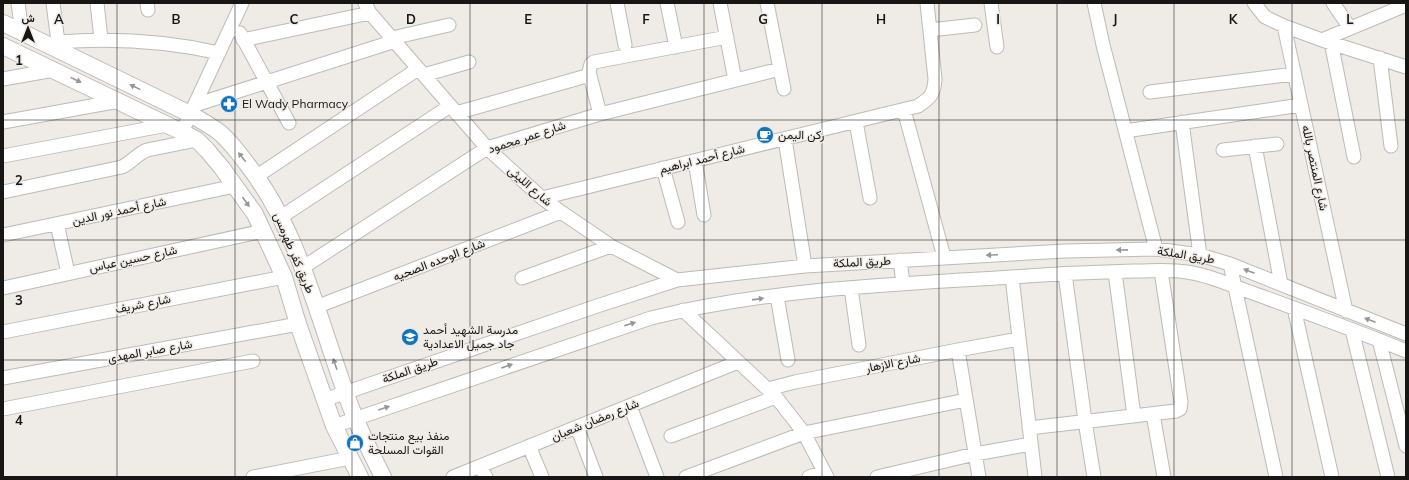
<svg xmlns="http://www.w3.org/2000/svg" width="1409" height="480" font-family="Mulish,Vazirmatn,sans-serif">
  <rect width="100%" height="100%" fill="#efebe6"/>
  <g fill="none" stroke-linecap="round" stroke-linejoin="round">
    <!-- minor casing -->
    <g stroke="#bebab5" stroke-width="15">
      <path id="minor" d="M18,3L22,32
        M53,3L59,50
        M97,3L101,39
        M147,3L148,10
        M365,3L370,13L487,148L542,198L561,212L611,246L677,280
        M617,3L625,45
        M667,3L676,47
        M720,3L735,80
        M767,3L784,89
        M991,3L997,47
        M1094,3L1103,45L1156,249
        M1254,3L1265,17L1284,26L1322,40L1406,67
        M1333,3L1350,28
        M1284,26L1346,311
        M930,30L975,25
        M240,33L289,123
        M392,38L449,25
        M243,40L370,13
        M1322,40L1406,5
        M58,42C113,38 166,41 219,53
        M1331,42L1354,157
        M1380,58L1391,146
        M424,75L469,62
        M3,79L54,70
        M1150,92L1294,74
        M195,105L395,41
        M904,110L944,257
        M456,113L590,75
        M600,114L589,72L591,64L594,62L727,37
        M3,122L119,101
        M856,122L870,198
        M1182,122L1200,255
        M1125,131L1301,105
        M182,132L242,3
        M785,139L805,266
        M1255,146L1281,284
        M1223,150L1277,144
        M3,156L167,125
        M695,161L704,215
        M663,168L678,222
        M257,176L418,69
        M3,192L122,167C132,162 137,154 147,150L197,140
        M542,198L918,106C930,98 934,95 935,79L927,3
        M281,217L450,106
        M57,224L68,273
        M3,235L235,186
        M900,260L903,283
        M1230,264L1276,477
        M302,268L487,148L600,114L780,69
        M1115,272L1134,416
        M1065,274L1085,421L1094,477
        M1012,277L1035,477
        M522,278L611,246
        M3,288L263,231
        M851,288L859,345
        M777,296L788,360
        M316,307L561,212
        M1294,308L1332,477
        M683,310L776,397L804,433L827,477
        M1352,330L1388,477
        M3,332L284,277
        M1379,340L1406,446
        M958,350L979,477
        M3,378L298,324
        M768,389L795,382L958,350L1019,339
        M324,400L597,306L677,280L805,266L1065,251L1156,249L1200,255L1230,264L1406,334
        M630,406L657,477
        M3,409L253,361
        M1153,414L1164,477
        M334,426L651,318C769,289 892,284 1013,277C1053,274 1093,272 1133,271C1151,271 1169,269 1187,272C1210,275 1229,285 1250,292C1302,311 1355,330 1406,351
        M577,427L596,477
        M1029,428L1176,411L1180,409L1181,402L1161,271
        M671,436L776,397
        M529,446L542,477
        M480,466L486,477
        M253,477L350,458
        M453,477L738,362
        M686,477L804,433L966,400
        M809,477L824,472
        M877,477L975,454L1031,444"/>
    </g>
    <!-- tertiary casing -->
    <g stroke="#bebab5" stroke-width="18">
      <path id="tertiary" d="M3,23L190,114C200,120 210,125 219,132C230,141 238,152 247,164C298,229 317,314 345,391C355,421 369,449 383,477
        M3,46L182,132L197,140L207,150L222,168L255,214L284,277L298,324L334,426L360,477"/>
    </g>
    <!-- minor -->
    <use href="#minor" stroke="#fff" stroke-width="13"/>
    <!-- tertiary -->
    <use href="#tertiary" stroke="#fff" stroke-width="16"/>
  </g>
  <!-- one-way arrows -->
  <defs><path id="oneway-solid" d="M-6-.8H1V-3.2L6.5 0L1 3.2V.8H-6Z"/></defs>
  <g fill="#979696">
    <use href="#oneway-solid" transform="translate(76 80) rotate(26)"/>
    <use href="#oneway-solid" transform="translate(135 87) rotate(-154)"/>
    <use href="#oneway-solid" transform="translate(242 157) rotate(-128)"/>
    <use href="#oneway-solid" transform="translate(246 202) rotate(55)"/>
    <use href="#oneway-solid" transform="translate(1122 250) rotate(179)"/>
    <use href="#oneway-solid" transform="translate(992 255) rotate(177)"/>
    <use href="#oneway-solid" transform="translate(1249 271) rotate(-159)"/>
    <use href="#oneway-solid" transform="translate(758 299) rotate(-8)"/>
    <use href="#oneway-solid" transform="translate(1370 320) rotate(-159)"/>
    <use href="#oneway-solid" transform="translate(630 324) rotate(-18)"/>
    <use href="#oneway-solid" transform="translate(335 364) rotate(-109)"/>
    <use href="#oneway-solid" transform="translate(507 366) rotate(-19)"/>
    <use href="#oneway-solid" transform="translate(384 408) rotate(-19)"/>
  </g>
  <!-- grid -->
  <path fill="none" stroke="#181615" stroke-width="1" stroke-opacity="0.55" d="M117,3V477M235,3V477M352,3V477M470,3V477M587,3V477M704,3V477M822,3V477M939,3V477M1057,3V477M1174,3V477M1292,3V477M3,120H1406M3,240H1406M3,360H1406"/>
  <!-- icons -->
  <defs>
    <g id="pharmacy-disc" transform="scale(0.9)"><circle r="9.5" fill="#0f73bf" stroke="#efebe6"/><path d="M-2-6h4v4h4v4h-4v4h-4v-4h-4v-4h4Z" fill="#fff"/></g>
    <g id="cafe-disc" transform="scale(0.9)"><circle r="9.5" fill="#0f73bf" stroke="#efebe6"/><path d="M-5.5-4.5H6V0H3Q3 3.5 0 3.5H-2.5Q-5.5 3.5-5.5 0ZM3-3.2v2h1.7v-2ZM-6 4.5H4V6H-6Z" fill="#fff"/></g>
    <g id="school-disc" transform="scale(0.9)"><circle r="9.5" fill="#0f73bf" stroke="#efebe6"/><path d="M0-5L7-2L0 1L-7-2ZM-4 1L0 2.5L4 1V4Q0 6-4 4Z" fill="#fff"/></g>
    <g id="shop-disc" transform="scale(0.9)"><circle r="9.5" fill="#0f73bf" stroke="#efebe6"/><path d="M-5-2.5h2.3a2.7 3.5 0 0 1 5.4 0H5L5.5 6h-11ZM-1.5-2.5h3a1.5 2.3 0 0 0-3 0Z" fill="#fff"/></g>
  </defs>
  <g fill-rule="evenodd">
    <use href="#pharmacy-disc" x="229" y="104"/>
    <use href="#cafe-disc" x="765" y="135"/>
    <use href="#school-disc" x="410" y="337"/>
    <use href="#shop-disc" x="355" y="443"/>
  </g>
  <g text-anchor="middle" stroke-width="3" stroke-linejoin="round" paint-order="stroke">
    <!-- poi labels -->
    <g font-size="12" fill="#181615" stroke="#efebe6" text-anchor="start">
      <text x="242" y="108">El Wady Pharmacy</text>
      <text x="778" y="139">ركن اليمن</text>
      <text x="423" y="334">مدرسة الشهيد أحمد<tspan x="423" dy="14">جاد جميل الاعدادية</tspan></text>
      <text x="368" y="440">منفذ بيع منتجات<tspan x="368" dy="14">القوات المسلحة</tspan></text>
    </g>
    <!-- street labels -->
    <g font-size="12" fill="#181615" stroke="#efebe6">
      <text transform="translate(527 137) rotate(-18)" y="4">شارع عمر محمود</text>
      <text transform="translate(702 159) rotate(-14)" y="4">شارع أحمد ابراهيم</text>
      <text transform="translate(1315 168) rotate(78)" y="4">شارع المنتصر بالله</text>
      <text transform="translate(530 186) rotate(41)" y="4">شارع الليثى</text>
      <text transform="translate(119 211) rotate(-12)" y="4">شارع أحمد نور الدين</text>
      <text transform="translate(294 253) rotate(67)" y="4">طريق كفر طهرمس</text>
      <text transform="translate(1186 255) rotate(9)" y="4">طريق الملكة</text>
      <text transform="translate(133 259) rotate(-12)" y="4">شارع حسين عباس</text>
      <text transform="translate(439 260) rotate(-21)" y="4">شارع الوحده الصحيه</text>
      <text transform="translate(862 262) rotate(-3)" y="4">طريق الملكة</text>
      <text transform="translate(143 304) rotate(-11)" y="4">شارع شريف</text>
      <text transform="translate(150 351) rotate(-10)" y="4">شارع صابر المهدى</text>
      <text transform="translate(893 363) rotate(-11)" y="4">شارع الازهار</text>
      <text transform="translate(410 370) rotate(-19)" y="4">طريق الملكة</text>
      <text transform="translate(595 420) rotate(-22)" y="4">شارع رمضان شعبان</text>
    </g>
  </g>
  <g font-size="13" text-anchor="middle" font-weight="bold" fill="#181615" stroke="#efebe6" stroke-width="3" stroke-linejoin="round" paint-order="stroke">
    <text x="59" y="24">A</text>
    <text x="176" y="24">B</text>
    <text x="294" y="24">C</text>
    <text x="411" y="24">D</text>
    <text x="528" y="24">E</text>
    <text x="646" y="24">F</text>
    <text x="763" y="24">G</text>
    <text x="881" y="24">H</text>
    <text x="998" y="24">I</text>
    <text x="1115" y="24">J</text>
    <text x="1233" y="24">K</text>
    <text x="1350" y="24">L</text>
    <text x="19" y="65">1</text>
    <text x="19" y="185">2</text>
    <text x="19" y="305">3</text>
    <text x="19" y="425">4</text>
  </g>
  <!-- border -->
  <rect width="1409" height="480" fill="none" stroke="#181615" stroke-width="8"/>
  <!-- north arrow -->
  <g transform="translate(28 28)" stroke="#efebe6" stroke-width="3" paint-order="stroke">
  <path d="M0-3L7 15L0 10L-7 15Z" fill="#181615"/>
  <text y="-6" font-size="11" font-weight="bold" text-anchor="middle" fill="#181615">ش</text>
  </g>
</svg>
